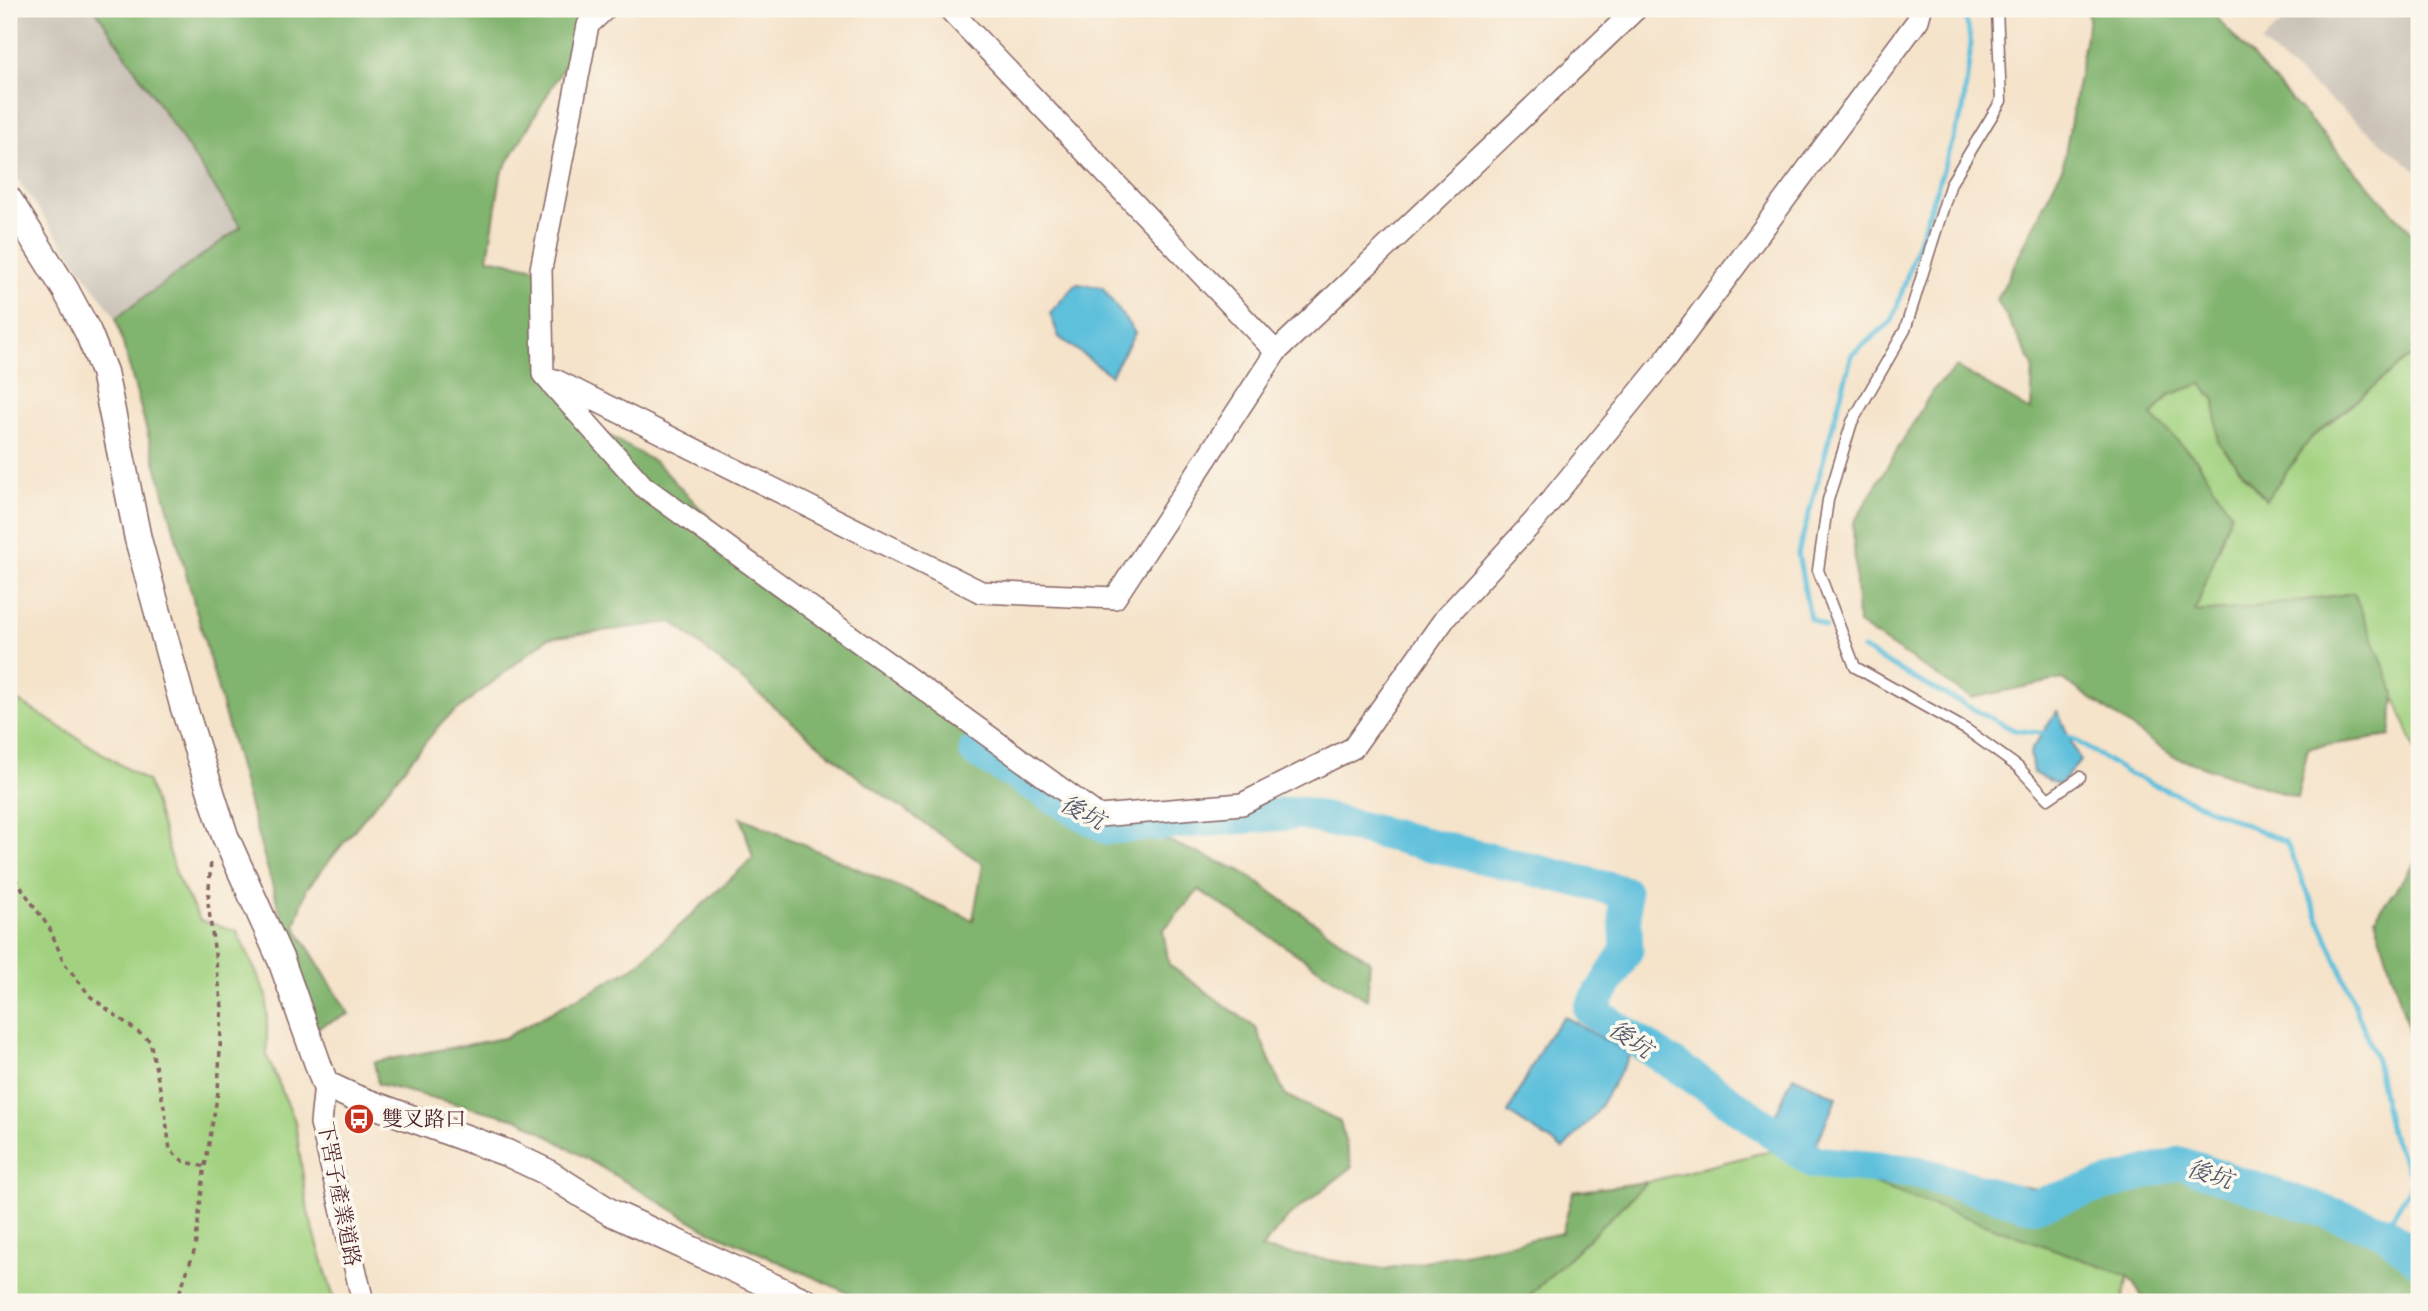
<svg xmlns="http://www.w3.org/2000/svg" width="2428" height="1311" font-family="'IM FELL DW Pica','Noto Serif TC',serif">
  <rect width="100%" height="100%" fill="#fbf7ec"/>
  <filter id="ink" filterUnits="userSpaceOnUse"><feTurbulence type="fractalNoise" baseFrequency=".0143" numOctaves="2"/><feDisplacementMap in="SourceGraphic" scale="14" xChannelSelector="R" yChannelSelector="G"/><feConvolveMatrix kernelMatrix="1 2 1 2 8 2 1 2 1" color-interpolation-filters="sRGB"/></filter>
  <filter id="wash" filterUnits="userSpaceOnUse"><feTurbulence type="fractalNoise" baseFrequency=".00686" numOctaves="4" result="noise"/><feDisplacementMap in="SourceGraphic" scale="28" xChannelSelector="R" yChannelSelector="G"/><feGaussianBlur stdDeviation="1.57" result="paint"/><feColorMatrix in="noise" values="0 0 0 0 0 0 0 0 0 0 0 0 0 0 0 0 0 1.4 0 .05"/><feComposite in="paint" operator="in"/></filter>
  <g filter="url(#wash)">
    <rect width="100%" height="100%" fill="#f5e3ca"/>
    <!-- industrial -->
    <path fill="#cbc3b8" d="M9,9H95L242,227L116,318L9,168Z
      M2295,9H2419V173L2261,43Z"/>
    <!-- green -->
    <path fill="#a2d280" stroke="#767856" stroke-width="2" d="M2419,353V760L2354,593L2240,609L2195,612L2152,416L2169,395L2201,383L2215,400L2218,442L2266,500L2311,438L2403,362Z
      M9,695L148,782L178,880L200,920L237,931L267,996V1056L295,1121L308,1212L335,1302H9Z
      M1773,1150L1858,1178L2128,1276L2122,1302H1523L1647,1182Z"/>
    <!-- forest -->
    <path fill="#81b46e" stroke="#666a4c" stroke-width="2" d="M95,9H579L588,25L501,174L488,258L541,269L543,374L606,434L658,464L747,558L1051,793L1241,871L1370,961L1367,1000L1199,890L1163,930L1169,965L1256,1028L1285,1095L1340,1122L1352,1167L1289,1216L1261,1249L1385,1269L1562,1233L1573,1192L1647,1182L1523,1302H868L704,1228L521,1120L378,1084L374,1062L504,1038L636,966L753,858L741,817L973,920L983,864L859,778L673,622L548,638L441,723L307,888L295,926L349,1014L314,1029L256,829L116,318L241,227Z
      M2087,9H2209L2419,241V353L2403,362L2311,438L2266,500L2218,442L2215,400L2201,384L2169,395L2152,416L2197,460L2231,513L2195,612L2240,609L2354,593L2395,693L2390,736L2308,748L2297,798L2172,756L2063,679L1971,698L1858,624L1853,524L1933,390L1957,367L2031,411L2033,365L1997,300L2063,166L2089,19Z
      M2419,857V1064L2375,918Z
      M1773,1150L1878,1163L2092,1198L2154,1165L2333,1215L2419,1260V1302H2146L2128,1276L1858,1178Z"/>
    <!-- water -->
    <path fill="#5ec0dc" stroke="#547084" stroke-width="2" d="M1076,284L1102,287L1135,333L1111,375L1059,337L1050,313Z
      M2057,711L2080,761L2059,785L2033,773L2030,752Z
      M1564,1016L1630,1055L1596,1113L1563,1149L1508,1113L1546,1039Z
      M1793,1076L1837,1097L1811,1156L1770,1127Z"/>
    <g fill="none" stroke-linecap="round" stroke-linejoin="round">
      <!-- stream -->
      <path stroke="#5ec0dc" stroke-width="5" d="M1826,627L1810,618L1798,554L1852,354L1892,321L1963,110L1971,44L1964,9
        M1863,649L1911,677L2014,730L2049,734
        M2062,736L2072,738L2127,773L2286,842L2343,975L2376,1060L2390,1132L2414,1181L2384,1231"/>
      <!-- river -->
      <path stroke="#5ec0dc" stroke-width="33" d="M975,751L1107,828L1300,813L1624,892L1627,950L1590,1010L1725,1098L1814,1162L1918,1172L2032,1206L2180,1163L2384,1231L2419,1261"/>
    </g>
  </g>
  <g filter="url(#ink)">
    <g fill="none" stroke-linecap="round" stroke-linejoin="round">
      <!-- service casing -->
      <g stroke="#866463" stroke-width="13">
        <path id="service" d="M1997,9L2001,101L1951,183L1905,330L1852,422L1828,500L1818,570L1855,667L1967,730L2018,767L2048,799L2080,777"/>
      </g>
      <!-- minor casing -->
      <g stroke="#866463" stroke-width="24">
        <path id="minor" d="M605,9L588,25L541,269L543,374L643,486L1099,816L1242,804L1353,748L1446,617L1535,520L1667,358L1918,20L1921,9
          M949,9L1276,352
          M555,380L981,592L1115,598L1276,352L1636,9
          M325,1084L321,1123L363,1302"/>
      </g>
      <!-- tertiary casing -->
      <g stroke="#866463" stroke-width="29">
        <path id="tertiary" d="M9,200L65,289L88,332L104,372L138,539L183,705L225,836L281,960L325,1084L355,1098L507,1153L545,1171L610,1212L806,1302"/>
      </g>
      <!-- path -->
      <path stroke="#866463" stroke-width="3.5" stroke-dasharray="5 5" stroke-linecap="butt" d="M9,870L50,929L64,963L91,997L150,1041L165,1112L170,1150L183,1161L205,1167
        M176,1302L195,1249L204,1172L218,1092L222,1007L208,903L211,860"/>
      <!-- service -->
      <use href="#service" stroke="#fff" stroke-width="10"/>
      <!-- minor -->
      <use href="#minor" stroke="#fff" stroke-width="21"/>
      <!-- tertiary -->
      <use href="#tertiary" stroke="#fff" stroke-width="26"/>
    </g>
  </g>
  <!-- icons -->
  <defs>
    <g id="bus-disc" transform="scale(1.575)"><circle r="9.5" fill="#c8321e" stroke="#fbf7ec"/><path d="M-5-6H5V4H4V6H2V4H-2V6H-4V4H-5ZM-3.5-4V0h7V-4ZM-3.5 1.2v1.5H-2V1.2ZM2 1.2v1.5H3.5V1.2Z" fill="#fff"/></g>
  </defs>
  <g fill-rule="evenodd">
    <use href="#bus-disc" x="359" y="1119"/>
  </g>
  <g text-anchor="middle" stroke-width="7" stroke-linejoin="round" paint-order="stroke">
    <!-- poi labels -->
    <g font-size="21" fill="#4a1f2b" stroke="#fbf7ec" text-anchor="start">
      <text x="382" y="1126">雙叉路口</text>
    </g>
    <!-- street labels -->
    <g font-size="21" fill="#4a1f2b" stroke="#fbf7ec">
      <text transform="translate(339 1194) rotate(79)" y="7">下罟子產業道路</text>
    </g>
    <!-- water labels -->
    <g font-size="23" font-style="italic" fill="#515769" stroke="#fbf7ec">
      <text transform="translate(1083 812) rotate(27)" y="8">後坑</text>
      <text transform="translate(1631 1039) rotate(34)" y="8">後坑</text>
      <text transform="translate(2210 1174) rotate(17)" y="8">後坑</text>
    </g>
  </g>
  <!-- margin -->
  <rect width="2428" height="1311" fill="none" stroke="#fbf7ec" stroke-width="35"/>
</svg>
